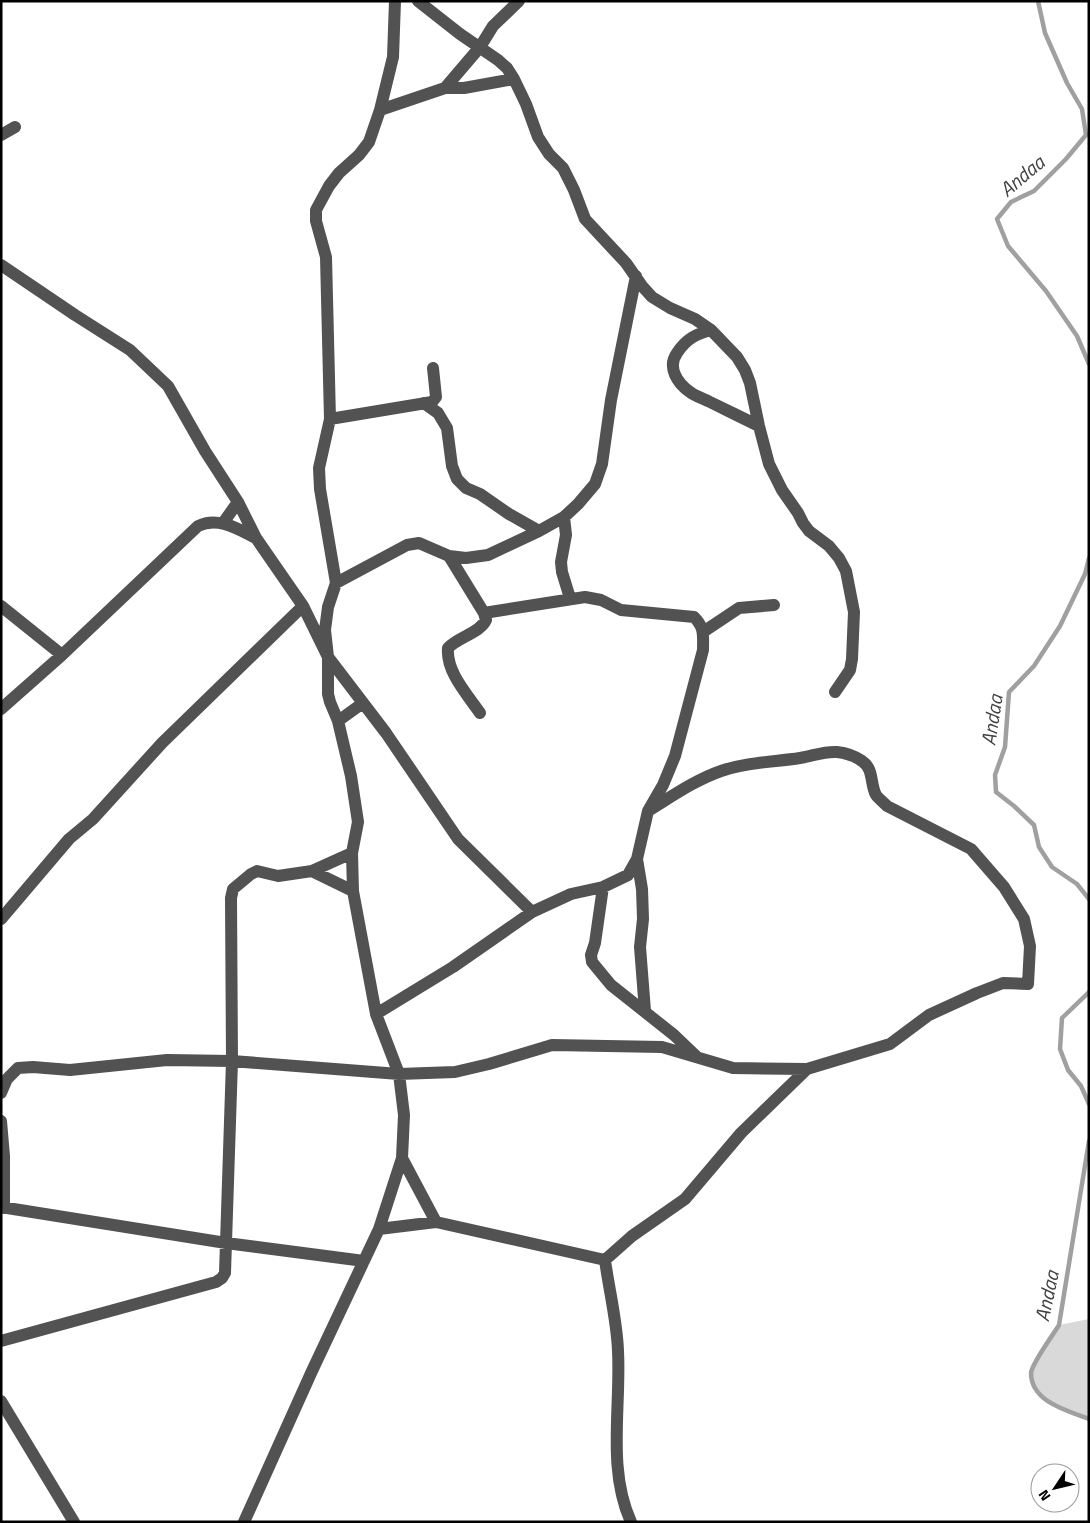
<svg xmlns="http://www.w3.org/2000/svg" width="1090" height="1523" font-family="'Titillium Web',sans-serif">
  <rect width="100%" height="100%" fill="#fff"/>
  <!-- green -->
  <path fill="#d9d9d9" d="M1089,1319V1419C1068,1411 1031,1402 1031,1373C1032,1363 1053,1335 1059,1325Z"/>
  <g fill="none" stroke-linecap="round" stroke-linejoin="round">
    <!-- stream -->
    <path stroke="#a0a0a0" stroke-width="4.5" d="M1038,1L1045,33L1067,83L1082,109L1086,135L1066,159L1034,191L1011,202L997,219L1008,246L1046,291L1077,336L1089,364
      M1089,558L1085,574L1060,626L1034,666L1009,692L1005,747L995,775L996,792L1014,806L1034,825L1039,847L1052,867L1077,884L1089,899
      M1089,992L1062,1018L1060,1049L1068,1070L1081,1086L1089,1104
      M1089,1141L1059,1325C1053,1335 1032,1363 1031,1373C1031,1402 1068,1411 1089,1419"/>
    <!-- minor -->
    <path stroke="#525252" stroke-width="12" d="M418,1L460,34L498,60L507,68L514,79L526,104L538,137L549,154L563,168L574,190L585,219L626,263L642,286L652,297L670,308L695,319L711,330L737,357L745,370L750,383L759,426L769,464L782,490L798,513L803,523L809,531L829,546L839,558L846,571L854,612L852,659L850,670L835,692
      M445,88L480,47L493,26L519,1
      M380,110L445,88H464L514,79
      M1,135L15,127
      M1,265L75,315L130,350L168,386L205,451L238,502L256,538L303,606L328,657L386,733L458,839L532,912
      M711,330C696,334 686,339 677,353C667,367 677,383 690,392C695,396 704,399 710,402C726,410 743,418 759,426
      M424,403L438,413L447,428L452,466L457,479L466,488L480,494L509,514L539,531
      M330,419L432,402L436,397L433,368
      M564,517L566,535L561,562L562,572L570,598
      M223,523L238,502
      M449,556L484,613L486,620C480,633 458,637 448,648C446,672 467,694 480,713
      M336,583L320,489L319,468L330,419L326,257L316,221V210L329,186L339,173L359,155L369,142L380,110L393,57L395,1
      M1,606L62,655
      M703,632L739,608L774,605
      M1,709L62,655L198,526C218,516 238,529 256,538
      M338,721L363,703
      M637,859L642,889L643,919L640,947L645,1011
      M312,871L353,891
      M603,887L595,943L591,955L592,962L611,985L674,1035L696,1056
      M1,919L69,839L93,819L162,743L303,606
      M376,1014L453,967L532,912L571,894L603,887L628,875L637,859L648,811L663,785L675,756L703,650C703,635 705,628 694,617L621,610L601,600L585,597L484,613
      M1,1093L7,1079L18,1068L33,1067L70,1070L167,1060L232,1061L399,1074L455,1072L489,1064L552,1045L662,1047L733,1068L807,1069
      M1,1121L4,1156V1208
      M402,1158L436,1222
      M1,1207L226,1243L364,1261
      M379,1229L436,1222L605,1260
      M605,1260L632,1236L685,1199L741,1133L807,1069L890,1044L929,1015L977,993L1003,983L1028,984L1030,946L1024,919L1004,887L971,849L887,806C883,802 879,799 876,795C870,784 874,769 862,761C855,756 846,753 837,752C824,751 813,756 800,758C774,762 747,762 721,771C695,780 671,797 648,811
      M605,1260C609,1290 617,1321 618,1351C621,1408 607,1469 631,1522
      M1,1341L216,1282L222,1278L225,1273L232,1061L231,898L233,889L251,874L257,871L278,876L312,871L352,853
      M1,1401L74,1522
      M244,1522L312,1371L379,1229L402,1158L404,1115L399,1074L376,1014L353,891L352,853L358,822L351,776L338,721L330,702L328,694V657L325,630L328,607L336,583L407,545L419,543L449,556L466,558L488,555L539,531L564,517L578,504L595,484L602,464L611,400L636,276"/>
  </g>
  <g text-anchor="middle" stroke-width="4.5" stroke-linejoin="round" paint-order="stroke">
    <!-- water labels -->
    <g font-size="20" font-style="italic" fill="#414141" stroke="#fff">
      <text transform="translate(1022 176) rotate(-40)" y="7">Andaa</text>
      <text transform="translate(992 720) rotate(-81)" y="7">Andaa</text>
      <text transform="translate(1047 1296) rotate(-78)" y="7">Andaa</text>
    </g>
  </g>
  <!-- border -->
  <rect width="1090" height="1523" fill="none" stroke="#000000" stroke-width="5"/>
  <!-- north arrow -->
  <g transform="translate(1055 1488) rotate(235)"><circle r="24" fill="#ffffff" stroke="#999999"/>
  <path d="M0-4L9 19L0 12L-9 19Z" fill="#000000"/>
  <text y="-8" font-size="14" font-weight="bold" text-anchor="middle" fill="#000000">N</text>
  </g>
</svg>
